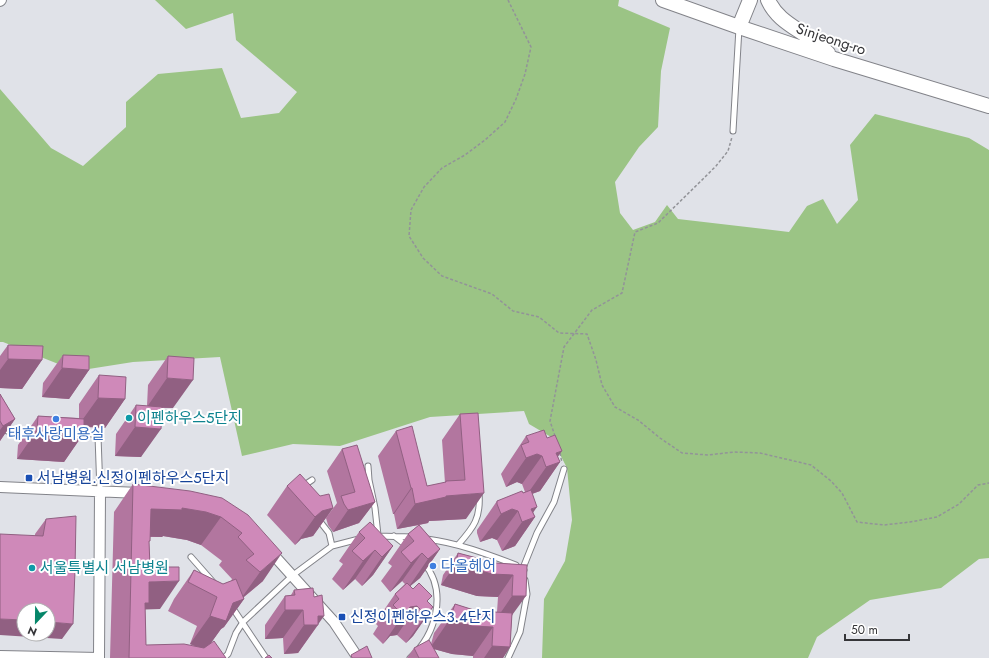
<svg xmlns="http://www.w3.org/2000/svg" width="989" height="658" font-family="Jost,'Noto Sans KR',sans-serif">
  <rect width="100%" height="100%" fill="#e0e2e8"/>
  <!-- green -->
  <path fill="#9bc485" d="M155,0H619L618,6L670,28L661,71L658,127L639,147L615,182L620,213L633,230L655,222L667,205L678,219L789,232L807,206L823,199L837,224L858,200L850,145L875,114L969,138L989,150V558L979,559L941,588L870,600L817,637L808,658H542L544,599L565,561L572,520L567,468L551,437L529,424L524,411L430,417L340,446L293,444L242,456L220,357L133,362L76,371L3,342H0V89L51,148L83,166L126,127V102L158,74L222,68L241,118L279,113L297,92L236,40L233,13L186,29Z"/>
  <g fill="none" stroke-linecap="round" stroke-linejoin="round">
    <!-- service casing -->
    <g stroke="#828389" stroke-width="7">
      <path id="service" d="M733,131L739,28
        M7,431L33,432
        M77,433L92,434L98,436L100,492
        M368,466L369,480L375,508L378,535
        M303,486L312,480
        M318,519L329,533L332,546
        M377,536L413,537
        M394,536L407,546
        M427,539C458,543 487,554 516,565
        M458,545C474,527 481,518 479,493
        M191,557L213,582
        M524,570L523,568L537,533L554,502L564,469
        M232,607L266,658
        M224,658L228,654L236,633L243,622L293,575L332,546L359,539
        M410,658C436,635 448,592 424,563
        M508,658L520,632L527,594L525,580"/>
    </g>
    <!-- minor casing -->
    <g stroke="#828389" stroke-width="12">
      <path id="minor" d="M0,1L1,0
        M0,487L139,493
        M269,550L334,622L358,658
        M0,656L99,658
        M99,658L100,492"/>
    </g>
    <!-- secondary casing -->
    <g stroke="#828389" stroke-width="16">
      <path id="secondary" d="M663,0L739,27L834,59L989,106
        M768,0C777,20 795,27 811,39C817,44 823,49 828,53
        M739,27L750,0"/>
    </g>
    <!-- path -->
    <path stroke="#929398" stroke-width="1.5" stroke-dasharray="3 2" stroke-linecap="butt" d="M508,0L531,47L525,74L516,99L505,122L485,140L465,155L442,168L424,187L411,210L409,236L423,258L442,276L492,294L513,311L539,317L559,333L587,334L596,360L602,385L615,407L638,420L660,438L682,453L708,455L734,452L760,453L811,465L831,481L842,493L857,522L884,525L910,522L937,517L959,504L978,485L989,483
      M555,436L550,421L564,347L592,310L622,293L635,232L658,223L703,179L716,166L728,151L732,137
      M560,453L562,463"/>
    <!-- service -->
    <use href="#service" stroke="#fff" stroke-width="5"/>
    <!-- minor -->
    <use href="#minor" stroke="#fff" stroke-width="10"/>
    <!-- secondary -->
    <use href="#secondary" stroke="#fff" stroke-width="14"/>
  </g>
  <!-- wall -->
  <path fill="#b2769f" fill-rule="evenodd" d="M8,345L42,360L22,389L0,388V356Z
    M63,355L89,370L69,399L42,397L43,383Z
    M168,356L173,408H162L141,457L115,456L116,434L136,405L147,406L148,385Z
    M99,375L125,399L105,428L84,427V433L64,462L17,459L18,445L38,416L79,418V404Z
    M0,394L15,419L0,441Z
    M478,413L466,519L429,521L428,523L419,525L440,549L420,578L410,586L433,607L413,636L406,643L397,635L390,636L383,644L373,634L378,626L375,623L395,594L405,584L402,581L390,592L381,581L392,566L388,563L408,534L419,525L397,529L394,514H393L378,456L396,431L427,486L445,483L442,440L460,414Z
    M526,436L547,438L558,457L560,462L540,491L532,494L533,512L535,517L515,546L502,551L497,540L492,538L480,542L477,533V530L497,501L525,492L522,484L517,482L506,487L501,474Z
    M342,449L375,502L359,523L333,532L328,525L326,518L337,503L327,471Z
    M133,484L248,515L263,581L244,597V599L224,627L221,629L210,644L226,658H110L114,512ZM163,536L187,540L201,545L222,561L219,565L232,579L231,581L223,584L194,570L174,599L168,611L197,626L190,644L194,646L146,645L145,609H160L150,567L149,542L150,537H162Z
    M287,486L320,496L333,508L313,536L301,539L295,545L267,515Z
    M46,519L62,639L35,536V534Z
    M359,532L393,546L373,575L362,586L355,579L343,590L332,579L343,564L339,561Z
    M458,553L496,563L527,565L512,616L510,647L503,658H473V656L452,654L434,649L439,658H407L414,648L431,644L434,633L455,604L477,611L497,612L498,597L477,596L441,585L443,575Z
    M294,590L314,597L318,625L298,653L284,654L283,638L265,639V625L285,596L291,595Z"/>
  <!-- shaded-wall -->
  <path fill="#916082" d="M8,359L42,360L22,389L0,388V370Z
    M62,368L89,370L69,399L42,397Z
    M167,378L193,380L173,408L147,407Z
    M98,398L125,399L105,428L78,426Z
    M15,419L0,441V430L3,426Z
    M135,427L161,429L141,457L115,456Z
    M37,430L84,433L64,462L17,459Z
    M562,451L552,465L560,462L540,491L526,496L556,453Z
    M537,454L542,456L522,484L517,482L506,487L526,458Z
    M411,488H412L394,514H393Z
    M484,493L466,519L429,521L428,523L397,529L415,504L446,496Z
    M375,502L359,523L333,532L348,510Z
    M537,507L528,520L535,517L515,546L502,551L531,509Z
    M182,508L206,512L221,517L201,545L187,540L163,536L162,537L132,536L151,509Z
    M333,508L313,536L301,539L295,545L315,517L322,511Z
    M512,509L518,511L497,540L492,538L480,542L501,514Z
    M393,546L373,575L362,586L382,557Z
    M440,549L420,578L408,588L428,559Z
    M375,550L355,579L343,590L363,561Z
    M282,553L263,581L240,600L260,572Z
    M422,553L402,581L390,592L411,563Z
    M456,564L513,575L498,597L477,596L441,585Z
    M179,581L160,609L130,610L149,582Z
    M512,596H526L510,618H497Z
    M244,599L224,627L221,629L206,650L190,644L210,616L233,603Z
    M417,606L397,635L390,636L383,644L403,615L410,607Z
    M433,607L413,636L406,643L426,615Z
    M285,610H303L283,638L265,639Z
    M318,616H324L298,653L284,654L304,625Z
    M0,619L24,620V634H48V622L73,624L62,639L0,635Z
    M450,619L493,627L473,656L452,654L430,648Z
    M492,646L510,647L503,658H484Z"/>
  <!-- building -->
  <path fill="#cf89b9" stroke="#916082" d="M8,345L43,346L42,360L8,359Z
    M63,355L89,356V370L62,368Z
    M168,356L194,358L193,380L167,378Z
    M99,375L126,377L125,399L98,398Z
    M0,394L15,419L3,426L0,421Z
    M136,405L162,407L161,429L135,427Z
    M478,413L484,493L446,496V497L415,504L412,488H411L396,431L412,426L427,486L446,482V481L465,480L460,414Z
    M38,416L84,419V433L37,430Z
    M544,430L547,438L555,435L562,451L556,453L560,462L546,467L542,456L537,454L526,458L521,445L529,442L526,436Z
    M357,445L375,502L348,510L344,504L341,496L355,492L342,449Z
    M300,474L320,496L329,494L333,508L322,511L315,517L287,486Z
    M133,484L190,491L222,498L248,515L282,553L260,572L246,560L254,554L238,537L242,533L221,517L206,512L182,508V510L151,509L150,541H149L150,567H179V581L149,582V603H145L146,645L184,644L204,648L214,641L226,658H129Z
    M531,490L537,507L531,509L535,517L522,522L518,511L512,509L501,514L497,504V501L522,491L523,493Z
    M76,516L75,570L73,624L48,622V610H24V620L0,619V534L43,536L46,519Z
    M370,522L393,546L382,557L375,550L363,561L352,551L365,538L359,532Z
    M419,525L440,549L428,559L422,553L411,563L401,552L414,541L408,534Z
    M458,553L496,563L527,565L526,596H512L513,575L492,574L456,564Z
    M194,570L223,584L236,579L244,599L233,603L226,621L210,616L217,597L188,582Z
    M407,583L413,589L419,583L432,596L427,601L433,607L426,615L417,606L410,607L403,615L393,605L399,599L395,594Z
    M313,588L314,597L322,595L324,616H318V625H304L303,610H285V596L295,595L294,590Z
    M455,604L477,611L512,613L510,647L492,646L493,627L472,626L450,619Z
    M429,640L439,658H419L414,648Z
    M367,646L372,658H352L351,655Z
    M269,655L272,658H265Z"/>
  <!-- markers -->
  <g fill="#0f9aa8" stroke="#fff" stroke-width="1.5">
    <circle cx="129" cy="418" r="4"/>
    <circle cx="32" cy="568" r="4"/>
  </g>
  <g fill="#3f7fe0" stroke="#fff" stroke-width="1.5">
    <circle cx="56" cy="419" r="4"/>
    <circle cx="433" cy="566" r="4"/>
  </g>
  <g fill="#1a4fb4" stroke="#fff" stroke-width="1.5">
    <rect x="25" y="474" width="8" height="8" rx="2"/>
    <rect x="338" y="613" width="8" height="8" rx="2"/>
  </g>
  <g text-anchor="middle" stroke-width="4" stroke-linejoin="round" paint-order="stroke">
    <!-- street labels -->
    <g font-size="15" fill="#353538" stroke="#fff">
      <text transform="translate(831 39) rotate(18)" y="5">Sinjeong-ro</text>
    </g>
    <!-- culture labels -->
    <g font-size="15" fill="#0d838f" stroke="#fff" text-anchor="start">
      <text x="137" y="423">이펜하우스5단지</text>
      <text x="40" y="573">서울특별시 서남병원</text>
    </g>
    <!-- shop labels -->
    <g font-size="15" fill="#366cbe" stroke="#fff">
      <text x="56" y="439">태후사랑미용실</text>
      <text x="441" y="571" text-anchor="start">다올헤어</text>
    </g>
    <!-- transit labels -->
    <g font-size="15" fill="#164399" stroke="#fff" text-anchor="start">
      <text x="37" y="483">서남병원.신정이펜하우스5단지</text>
      <text x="350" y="622">신정이펜하우스3.4단지</text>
    </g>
  </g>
  <!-- north arrow -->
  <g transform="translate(36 622) rotate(202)"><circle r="19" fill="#ffffff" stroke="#aeaeaf"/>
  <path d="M0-3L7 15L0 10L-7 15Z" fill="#058669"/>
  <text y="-6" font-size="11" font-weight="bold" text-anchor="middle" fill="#353538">N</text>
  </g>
  <!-- scale -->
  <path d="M845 634v6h64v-6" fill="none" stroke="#353538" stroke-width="2"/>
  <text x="851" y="634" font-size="12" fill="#353538" stroke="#ffffff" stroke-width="3" paint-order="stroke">50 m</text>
</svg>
